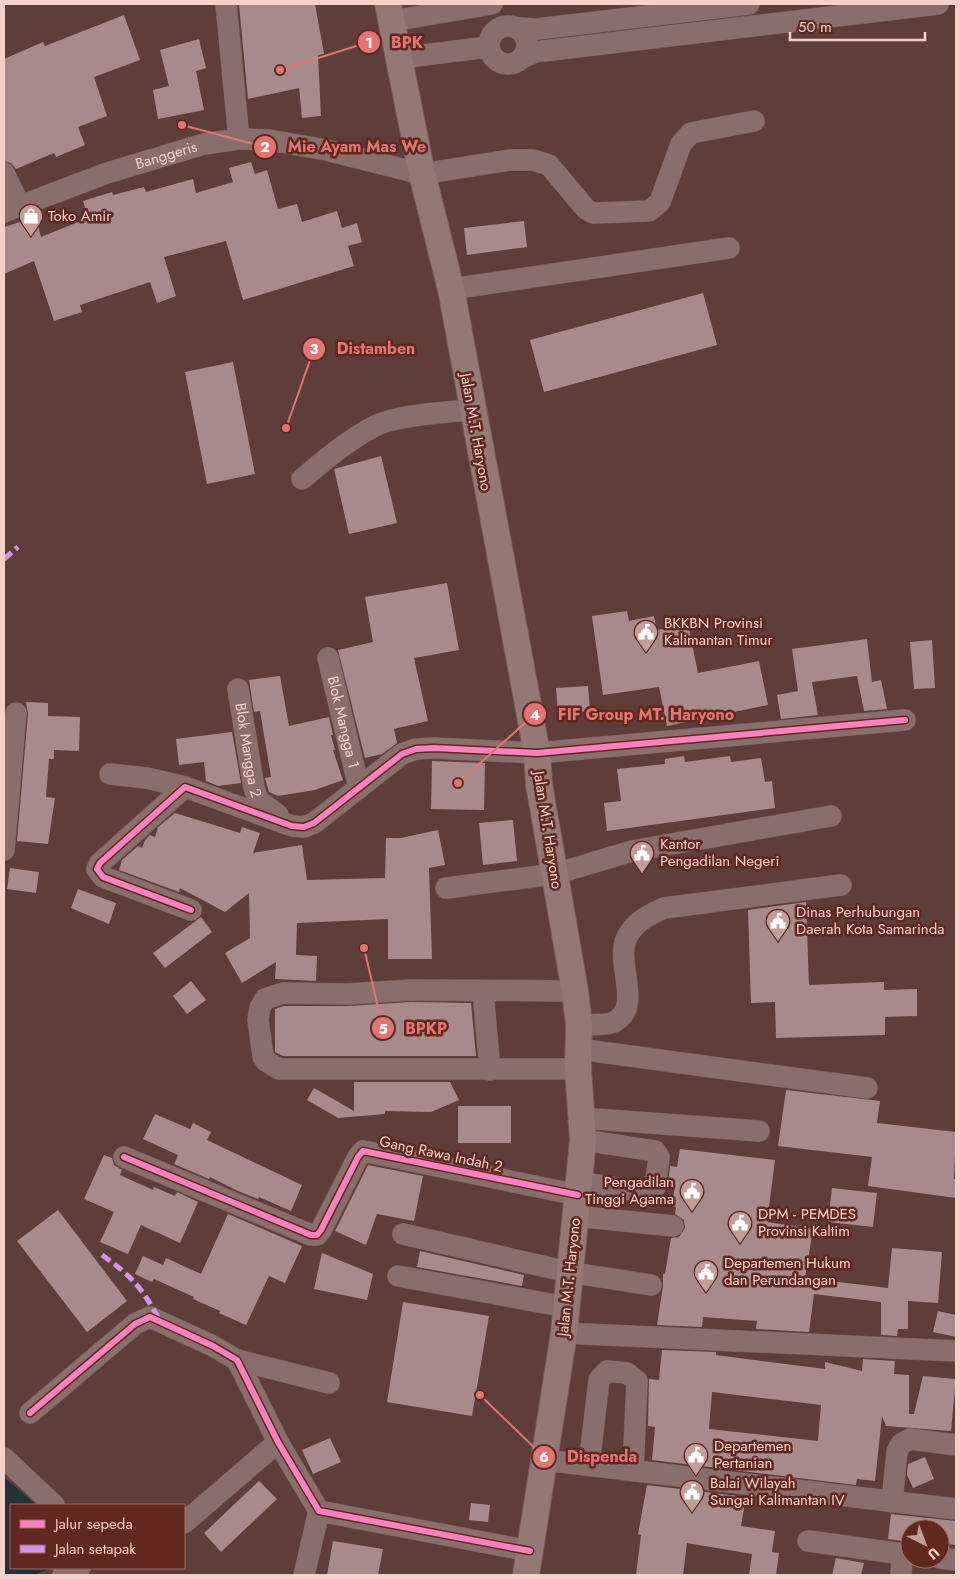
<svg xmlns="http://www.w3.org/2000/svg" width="960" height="1579" font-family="Jost,sans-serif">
  <rect width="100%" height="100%" fill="#5e3e39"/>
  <!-- water -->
  <path fill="#213336" d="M4,1477L36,1505H11V1568H52L34,1575H4Z"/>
  <!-- building -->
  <path fill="#a78a8a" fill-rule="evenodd" d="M239,4H315L324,54L318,55L321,116L302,118L299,88L248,99Z
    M124,15L140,60L94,77L107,116L78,127L85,145L56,157L54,153L16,169L11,163L4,161V59L43,42L45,46Z
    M199,39L206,68L196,71L204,110L158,119L153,90L169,86L160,50Z
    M251,162L255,174L267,170L278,209L297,204L302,222L337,211L342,228L357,223L362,242L348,246L354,266L243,300L226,241L164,257L176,296L157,303L150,282L80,305L82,312L54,321L34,261L4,274V227L36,217L41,237L88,218L83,201L112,192L113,195L144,187L146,192L193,179L196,193L233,182L229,168Z
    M524,221L527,247L467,255L464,228Z
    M703,293L717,345L544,392L530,340Z
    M233,362L255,474L207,484L185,372Z
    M381,456L397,523L349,534L334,469Z
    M447,583L459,650L414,658L428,721L394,729L397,743L382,754L365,758L338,650L373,642L365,597Z
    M627,611L629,621L654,616L657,630L688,624L698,673L759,661L768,705L667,726L659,687L603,695L592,616Z
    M867,639L872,682L881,680L887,709L864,711L857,676L812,682L818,715L781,719L777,695L798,691L792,649Z
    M932,640L935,688L914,689L910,642Z
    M280,676L289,726L329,717L333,735H331L335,750H333L343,780L315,790L278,796L269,792L265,778L271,777L260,711L254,712L249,680Z
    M588,686L590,711L558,714L556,688Z
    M26,702L48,703V716L80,717L79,751L54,750V759H49L46,797L55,798L48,844L17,841L28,714Z
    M232,732L241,783L218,786L206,781L204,762L179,765L176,739Z
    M684,756L685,762L730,756L731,762L761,758L765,782L772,781L775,808L607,831L604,803L621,801L617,769L665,764V759Z
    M432,761L485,763L484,810L431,809Z
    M175,813L240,833L242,827L260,833L253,853L302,845L307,880L385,878L386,838H401L438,830L445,865L429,868L432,959H388V919L297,923L296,955L317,956L316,981L275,979L276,962L242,983L225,953L250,938L249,893L225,912L180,888L179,892L119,870L122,860L138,846L142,848L145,840L150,835L155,837L158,827Z
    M513,820L517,861L483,865L479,823Z
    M10,868L39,872L36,893L7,889Z
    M78,889L116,903L109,924L71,908Z
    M806,902L809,985L884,982V990L917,989V1016L885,1017V1035L776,1038L775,1002L751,1003L748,910Z
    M201,917L212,932L165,968L153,953Z
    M191,981L206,1000L187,1014L173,996Z
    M411,1002L471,1003L476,1056H283L275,1052V1009L284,1006H348Z
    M354,1082H450L459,1100L431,1112L385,1111V1114L338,1118L307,1100L314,1088L354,1111Z
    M786,1090L880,1101L877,1123L956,1132L954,1179H956V1198L868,1186L872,1157L778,1146Z
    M458,1106H511V1143H458Z
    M155,1114L190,1129L193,1123L211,1132L207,1140L302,1185L291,1211L259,1197L258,1199L238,1191L210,1177L209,1179L174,1164L178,1155L143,1139Z
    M680,1149L775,1160L767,1222L813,1229L805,1278L888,1288L892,1248L942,1252L938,1303L908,1301V1329H898L897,1336L881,1335V1302L814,1294L809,1332L756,1329L757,1321L703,1317L702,1327L657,1325L663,1286V1274H665L671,1238L679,1237L685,1228L684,1220L675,1214L676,1207L672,1206L675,1185L668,1184L670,1166L677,1167Z
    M104,1155L112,1158L114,1165L122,1170L120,1175L153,1190L154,1187L175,1196L177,1192L198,1202L180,1243L141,1225L128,1254L100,1242L114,1212L84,1199Z
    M368,1165L423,1176L414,1221L377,1214L366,1245L335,1231Z
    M832,1188L877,1193L873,1227L828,1222Z
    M58,1210L127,1301L87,1332L17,1241Z
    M228,1214L302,1246L285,1283L269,1276L246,1325L219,1313L220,1311L193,1299L194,1297L154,1279L152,1282L135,1274L143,1256L163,1265L166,1258L201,1274Z
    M420,1251L524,1275L522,1286L417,1267Z
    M322,1253L373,1274L367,1300L314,1289Z
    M403,1302L489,1316L472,1416L387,1402Z
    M938,1311L956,1315V1337L933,1332Z
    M662,1350L716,1352V1355L825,1369V1362L862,1371L863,1359L895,1361L894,1374L909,1375V1414H914L923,1376L956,1379L951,1431L886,1426L882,1416L875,1481L857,1479L856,1485L652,1460L655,1427L648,1426L649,1379L659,1380ZM712,1392L821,1405L818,1441L709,1429Z
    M330,1438L341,1462L313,1474L302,1450Z
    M925,1457L934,1479L913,1488L907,1475L908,1464Z
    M259,1481L277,1499L221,1552L204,1533Z
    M647,1485L746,1497L741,1526L775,1531L772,1552L779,1553L776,1575H749L752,1554L687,1543L683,1575H636L641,1535L638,1534Z
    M471,1503L490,1505L488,1522L469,1520Z
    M891,1514L956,1521V1545L940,1543V1529H910V1542L888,1539Z
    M333,1541L383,1549L378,1575H327Z
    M836,1558L864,1563L861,1575H832Z"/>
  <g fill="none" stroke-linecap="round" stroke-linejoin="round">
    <!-- minor casing -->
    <g stroke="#775b57" stroke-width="22">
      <g id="minor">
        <path d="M226,4L239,139"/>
        <path d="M392,21L492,4"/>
        <circle cx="508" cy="45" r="19"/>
        <path d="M519,28L537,29L749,4"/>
        <path d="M400,58L488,47"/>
        <path d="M522,58L535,52L938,4"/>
        <path d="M4,173L19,204"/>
        <path id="s1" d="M4,212L107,173L204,144L239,139L269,140L326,150L422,174L509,160H533L549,165L586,209L593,213L649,211L660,202L681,144L691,133L754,121"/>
        <path d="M451,289L729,248"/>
        <path d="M302,479C326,459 349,439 377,425C398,415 447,412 472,410"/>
        <path id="s2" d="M328,658L359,788"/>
        <path id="s3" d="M238,689L254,788L258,800L278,815"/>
        <path d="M110,774L147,778L185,787"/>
        <path d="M4,850L16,713"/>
        <path d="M446,888L555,874L632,851L831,816"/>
        <path d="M191,910L103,877L97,869L100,863L185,787L292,826L304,827L314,823L402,754L416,749L434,748L537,753L905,720"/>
        <path d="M575,991L411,990L348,994L283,993L265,999L260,1008L258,1020L263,1056L266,1061L279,1069H578"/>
        <path d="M483,992L490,1070"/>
        <path d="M579,1025C589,1024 605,1026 614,1022C646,1005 610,959 630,932C638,920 651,914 664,908L841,885"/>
        <path d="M578,1049L867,1088"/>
        <path d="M582,1118L759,1131"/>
        <path d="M124,1157L311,1235H317L321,1230L358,1157L363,1151L578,1195"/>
        <path d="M580,1182L648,1193L655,1187L659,1157L655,1151L583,1140"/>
        <path d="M575,1216L673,1226"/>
        <path d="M403,1234L568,1272L651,1285"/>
        <path d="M398,1276L566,1307"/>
        <path d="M564,1333L956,1351"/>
        <path d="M237,1360L329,1383"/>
        <path d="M30,1413L135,1324L150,1317L213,1346L237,1360L278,1442L319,1511L530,1551"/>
        <path d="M4,1458L54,1505"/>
        <path d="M544,1460L956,1509"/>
        <path d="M589,1465L599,1380L607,1371L627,1373L637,1381L633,1471"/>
        <path d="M892,1502L897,1452L901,1444L910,1439L956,1445"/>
        <path d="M184,1523L278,1442"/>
        <path d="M808,1541L910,1555"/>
        <path d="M940,1558L956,1560"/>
        <path d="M63,1575L80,1568"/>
        <path d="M304,1575L319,1511"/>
        <path d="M901,1575L902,1554"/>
      </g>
    </g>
    <!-- major casing -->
    <g stroke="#775b57" stroke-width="28">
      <path id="major" d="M388,4L422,174L451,289L537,753L539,784L575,991L579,1025L578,1069L583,1140L564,1333L526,1575"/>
    </g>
    <!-- minor -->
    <use href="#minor" stroke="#886f6b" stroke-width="21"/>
    <!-- major -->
    <use href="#major" stroke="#947874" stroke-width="26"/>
    <!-- quiet -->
    <path stroke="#d193ec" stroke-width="5" stroke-dasharray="10 5" stroke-linecap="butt" d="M4,559L18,547
      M102,1255C133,1277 142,1288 160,1321"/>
    <!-- cycleway casing -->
    <g stroke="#612820" stroke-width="9">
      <path id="cycleway" d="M191,910L103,877L97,869L100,863L185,787L292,826L304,827L314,823L402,754L416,749L434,748L537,753L905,720
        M124,1157L311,1235H317L321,1230L358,1157L363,1151L578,1195
        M30,1413L135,1324L150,1317L213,1346L237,1360L278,1442L319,1511L530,1551"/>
    </g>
    <!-- cycleway -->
    <use href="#cycleway" stroke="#ff80c0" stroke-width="6"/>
  </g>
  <!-- icons -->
  <defs>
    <g id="shop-pin" transform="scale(1.25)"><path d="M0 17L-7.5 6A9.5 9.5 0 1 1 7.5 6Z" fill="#c19e97" stroke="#612820"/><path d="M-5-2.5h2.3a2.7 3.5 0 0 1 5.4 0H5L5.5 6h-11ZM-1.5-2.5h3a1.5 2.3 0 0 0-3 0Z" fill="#fff"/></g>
    <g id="civic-pin" transform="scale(1.25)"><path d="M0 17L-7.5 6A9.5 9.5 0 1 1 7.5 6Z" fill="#c19e97" stroke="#612820"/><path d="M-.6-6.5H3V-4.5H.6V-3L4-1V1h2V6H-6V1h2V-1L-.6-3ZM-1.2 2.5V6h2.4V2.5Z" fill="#fff"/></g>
  </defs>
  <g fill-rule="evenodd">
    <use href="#shop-pin" x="31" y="216"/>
    <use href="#civic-pin" x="646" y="632"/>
    <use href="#civic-pin" x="642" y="853"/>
    <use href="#civic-pin" x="778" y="921"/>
    <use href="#civic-pin" x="692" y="1191"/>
    <use href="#civic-pin" x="740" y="1223"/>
    <use href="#civic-pin" x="706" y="1272"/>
    <use href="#civic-pin" x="696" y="1455"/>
    <use href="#civic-pin" x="692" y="1492"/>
  </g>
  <g text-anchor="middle" stroke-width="5" stroke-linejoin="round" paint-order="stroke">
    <!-- street labels -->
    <g font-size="15" fill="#f6d1ca" stroke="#612820">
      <text dy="5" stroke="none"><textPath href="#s1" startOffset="172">Banggeris</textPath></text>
      <text transform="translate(476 432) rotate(80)" y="5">Jalan M.T. Haryono</text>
      <text dy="5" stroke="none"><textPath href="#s2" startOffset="66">Blok Mangga 1</textPath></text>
      <text dy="5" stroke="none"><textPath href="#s3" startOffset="62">Blok Mangga 2</textPath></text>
      <text transform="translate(548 830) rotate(81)" y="5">Jalan M.T. Haryono</text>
      <text transform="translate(441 1154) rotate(12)" y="5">Gang Rawa Indah 2</text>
      <text transform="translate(569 1277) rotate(-84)" y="5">Jalan M.T. Haryono</text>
    </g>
    <!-- poi labels -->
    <g font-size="15" fill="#f6d1ca" stroke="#612820" text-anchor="start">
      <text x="48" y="221">Toko Amir</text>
      <text x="664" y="628">BKKBN Provinsi<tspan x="664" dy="17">Kalimantan Timur</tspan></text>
      <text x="660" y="849">Kantor<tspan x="660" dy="17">Pengadilan Negeri</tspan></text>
      <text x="796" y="917">Dinas Perhubungan<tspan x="796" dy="17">Daerah Kota Samarinda</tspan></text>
      <text x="674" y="1187" text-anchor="end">Pengadilan<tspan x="674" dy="17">Tinggi Agama</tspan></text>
      <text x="758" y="1219">DPM - PEMDES<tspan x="758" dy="17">Provinsi Kaltim</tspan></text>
      <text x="724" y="1268">Departemen Hukum<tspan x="724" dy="17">dan Perundangan</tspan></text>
      <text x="714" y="1451">Departemen<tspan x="714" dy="17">Pertanian</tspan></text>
      <text x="710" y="1488">Balai Wilayah<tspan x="710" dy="17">Sungai Kalimantan IV</tspan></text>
    </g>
  </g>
  <!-- callouts -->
  <path fill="none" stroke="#e47471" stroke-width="2" d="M280 70L369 42M182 125L265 147M286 428L314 349M458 783L535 714M364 948L383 1028M480 1395L544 1457"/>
  <g fill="#e47471" stroke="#612820" stroke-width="2">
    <circle cx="280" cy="70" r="5"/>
    <circle cx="182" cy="125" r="5"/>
    <circle cx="286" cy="428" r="5"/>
    <circle cx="458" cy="783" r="5"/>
    <circle cx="364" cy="948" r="5"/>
    <circle cx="480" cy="1395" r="5"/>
    <circle cx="369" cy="42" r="12"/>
    <circle cx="265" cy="147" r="12"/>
    <circle cx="314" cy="349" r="12"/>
    <circle cx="535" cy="714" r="12"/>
    <circle cx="383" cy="1028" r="12"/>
    <circle cx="544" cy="1457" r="12"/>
  </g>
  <g font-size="15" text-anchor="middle" font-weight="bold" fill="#fff">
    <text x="369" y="48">1</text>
    <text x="265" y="152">2</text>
    <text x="314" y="354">3</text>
    <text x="535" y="720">4</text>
    <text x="383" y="1034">5</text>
    <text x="544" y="1462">6</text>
  </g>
  <g font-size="16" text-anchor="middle" font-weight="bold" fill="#e47471" stroke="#612820" stroke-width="5" stroke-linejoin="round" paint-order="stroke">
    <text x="407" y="48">BPK</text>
    <text x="357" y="152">Mie Ayam Mas We</text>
    <text x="376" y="354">Distamben</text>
    <text x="646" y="720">FIF Group MT. Haryono</text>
    <text x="426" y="1034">BPKP</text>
    <text x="602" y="1462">Dispenda</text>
  </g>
  <!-- border -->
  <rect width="960" height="1579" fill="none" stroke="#f6d1ca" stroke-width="10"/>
  <!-- legend -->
  <rect x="10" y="1504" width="175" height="65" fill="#612820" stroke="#9d6c64"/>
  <rect x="20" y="1520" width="25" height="8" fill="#ff80c0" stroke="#9d6c64"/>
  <text x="55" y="1529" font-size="15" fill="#f6d1ca">Jalur sepeda</text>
  <rect x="20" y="1545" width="25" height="8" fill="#d193ec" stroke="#9d6c64"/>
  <text x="55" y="1554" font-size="15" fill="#f6d1ca">Jalan setapak</text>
  <!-- north arrow -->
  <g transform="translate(925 1544) rotate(138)"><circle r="24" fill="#612820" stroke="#9d6c64"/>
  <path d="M0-4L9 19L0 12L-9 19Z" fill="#c19e97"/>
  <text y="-8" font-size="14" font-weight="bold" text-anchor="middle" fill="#f6d1ca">U</text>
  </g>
  <!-- scale -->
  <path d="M790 32v8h135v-8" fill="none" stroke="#f6d1ca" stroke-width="2.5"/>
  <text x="798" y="32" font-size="15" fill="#f6d1ca" stroke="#612820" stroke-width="4" paint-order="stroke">50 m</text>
</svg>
